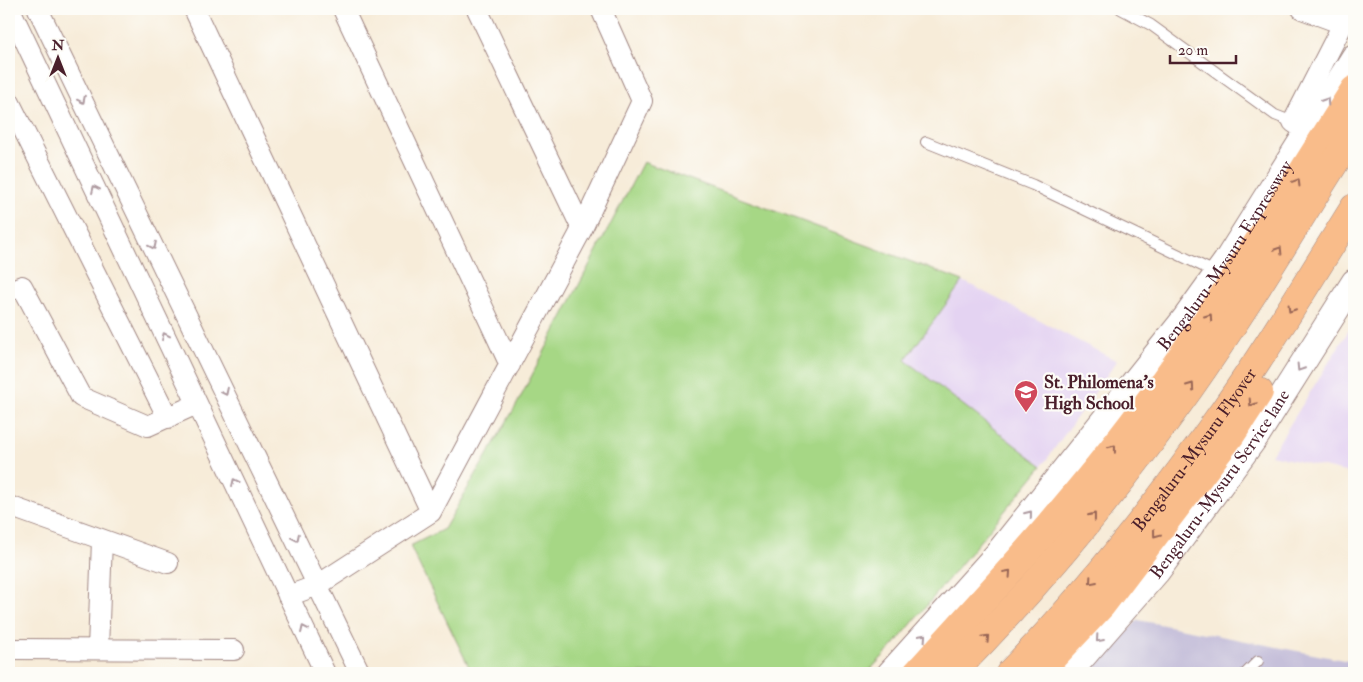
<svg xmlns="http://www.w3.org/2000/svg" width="1363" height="682" font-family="'IM FELL Double Pica',serif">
  <rect width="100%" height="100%" fill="#fdfcf7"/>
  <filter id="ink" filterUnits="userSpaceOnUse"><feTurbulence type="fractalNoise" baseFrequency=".02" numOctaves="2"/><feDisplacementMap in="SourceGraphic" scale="10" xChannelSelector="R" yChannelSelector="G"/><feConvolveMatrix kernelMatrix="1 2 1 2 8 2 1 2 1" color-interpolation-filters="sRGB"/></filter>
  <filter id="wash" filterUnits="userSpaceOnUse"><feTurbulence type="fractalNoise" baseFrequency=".0096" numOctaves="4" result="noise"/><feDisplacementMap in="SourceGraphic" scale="20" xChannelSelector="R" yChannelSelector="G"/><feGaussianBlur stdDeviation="1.12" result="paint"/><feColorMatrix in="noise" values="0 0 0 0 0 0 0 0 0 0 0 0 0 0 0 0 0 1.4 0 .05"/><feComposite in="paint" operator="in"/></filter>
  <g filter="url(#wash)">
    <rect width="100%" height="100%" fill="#f7ecd9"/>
    <!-- built -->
    <path fill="#e4d3f2" d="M963,281L1117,361L1042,466L905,360Z
      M1354,322V474L1271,455Z"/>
    <!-- industrial -->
    <path fill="#c6c0da" d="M1138,620L1354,662V673H1085Z"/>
    <!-- green -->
    <path fill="#a6d785" stroke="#787b58" d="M643,162L963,281L905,360L1042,466L894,645L867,673H472L410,546L444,529L517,404Z"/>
  </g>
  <g filter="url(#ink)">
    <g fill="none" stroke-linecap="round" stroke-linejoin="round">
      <!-- service casing -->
      <g stroke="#a08682" stroke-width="12">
        <path id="service" d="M1121,9L1151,25L1275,115L1293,122
          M926,142L1033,185L1217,273
          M1246,673L1258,661"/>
      </g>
      <!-- minor casing -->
      <g stroke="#a08682" stroke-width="22">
        <path id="minor" d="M10,9L325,673
          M38,9L360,673
          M194,9L431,512
          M343,9L510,365
          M477,9L582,229
          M1302,9L1343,24
          M9,101L168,418
          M1307,131L1293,122L1343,24L1348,9
          M9,291L22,286L81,397L148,426L197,404
          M9,506L168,563
          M288,596L318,585L431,512L582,229L642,101L601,9
          M9,649L234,650
          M98,649L102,540"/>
      </g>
      <!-- tertiary casing -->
      <g stroke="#a08682" stroke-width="27">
        <g id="tertiary">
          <path id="s1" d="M890,673L997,554L1185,318L1226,261L1354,57"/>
          <path id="s2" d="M1069,673L1157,572L1258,434L1354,282"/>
        </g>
      </g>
      <!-- trunk casing -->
      <g stroke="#a08682" stroke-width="29">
        <g id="trunk">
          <path d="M917,673C994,589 1072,504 1141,412C1219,309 1285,199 1354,90"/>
          <path d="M952,673C1039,585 1117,490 1189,389C1248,306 1299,218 1354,132"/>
          <path id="s3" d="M1010,673C1088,593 1158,504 1223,412C1270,346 1311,276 1354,208"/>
          <path d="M1038,673L1101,606L1231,435L1259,392"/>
        </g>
      </g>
      <!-- service -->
      <use href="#service" stroke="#fff" stroke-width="10"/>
      <!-- minor -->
      <use href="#minor" stroke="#fff" stroke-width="20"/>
      <!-- tertiary -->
      <use href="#tertiary" stroke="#fff" stroke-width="25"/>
      <!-- trunk -->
      <use href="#trunk" stroke="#f9bc8a" stroke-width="28"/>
    </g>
    <!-- one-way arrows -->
    <defs><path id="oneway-chevron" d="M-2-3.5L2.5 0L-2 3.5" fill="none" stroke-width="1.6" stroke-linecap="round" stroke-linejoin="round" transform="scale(1.25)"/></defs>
    <g stroke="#ae9aa0">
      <use href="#oneway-chevron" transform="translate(82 100) rotate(64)"/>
      <use href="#oneway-chevron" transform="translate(1326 101) rotate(-57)"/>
      <use href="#oneway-chevron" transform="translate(95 189) rotate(-115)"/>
      <use href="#oneway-chevron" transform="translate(153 246) rotate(64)"/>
      <use href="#oneway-chevron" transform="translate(165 336) rotate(-115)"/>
      <use href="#oneway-chevron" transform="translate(1300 368) rotate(122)"/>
      <use href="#oneway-chevron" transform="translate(225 392) rotate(64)"/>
      <use href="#oneway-chevron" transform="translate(235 482) rotate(-115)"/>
      <use href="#oneway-chevron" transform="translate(1029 514) rotate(-51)"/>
      <use href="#oneway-chevron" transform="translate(296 538) rotate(64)"/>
      <use href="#oneway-chevron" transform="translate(304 629) rotate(-115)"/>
      <use href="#oneway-chevron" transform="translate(923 637) rotate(-48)"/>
      <use href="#oneway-chevron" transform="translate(1099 639) rotate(131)"/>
    </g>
    <g stroke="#996656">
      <use href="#oneway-chevron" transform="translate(1297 182) rotate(-59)"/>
      <use href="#oneway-chevron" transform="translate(1279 250) rotate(-58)"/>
      <use href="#oneway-chevron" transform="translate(1291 309) rotate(122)"/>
      <use href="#oneway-chevron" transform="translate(1209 317) rotate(-55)"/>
      <use href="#oneway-chevron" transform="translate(1191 386) rotate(-55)"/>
      <use href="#oneway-chevron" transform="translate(1252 403) rotate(123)"/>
      <use href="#oneway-chevron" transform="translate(1113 448) rotate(-52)"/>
      <use href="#oneway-chevron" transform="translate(1093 516) rotate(-52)"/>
      <use href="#oneway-chevron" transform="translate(1156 534) rotate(127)"/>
      <use href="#oneway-chevron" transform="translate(1008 573) rotate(-48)"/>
      <use href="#oneway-chevron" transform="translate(1092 581) rotate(131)"/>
      <use href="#oneway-chevron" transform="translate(986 638) rotate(-47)"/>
    </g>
  </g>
  <!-- icons -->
  <defs>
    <g id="school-pin" transform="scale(1.25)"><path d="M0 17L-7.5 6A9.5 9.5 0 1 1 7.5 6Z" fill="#d1495b" stroke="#fdfcf7"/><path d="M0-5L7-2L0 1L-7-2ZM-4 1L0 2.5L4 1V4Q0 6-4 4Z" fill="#fff"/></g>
  </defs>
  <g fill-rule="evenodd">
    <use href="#school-pin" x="1026" y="392"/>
  </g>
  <g text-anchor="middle" stroke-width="4.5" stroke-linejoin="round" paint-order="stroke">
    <!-- street labels -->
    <g font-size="18" fill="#4a1f2b" stroke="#fdfcf7">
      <text dy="6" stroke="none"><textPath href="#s1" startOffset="536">Bengaluru-Mysuru Expressway</textPath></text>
      <text dy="6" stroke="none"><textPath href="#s3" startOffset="290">Bengaluru-Mysuru Flyover</textPath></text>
      <text dy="6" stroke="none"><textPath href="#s2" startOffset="242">Bengaluru-Mysuru Service lane</textPath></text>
    </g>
    <!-- poi labels -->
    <g font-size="18" font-weight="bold" fill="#4a1f2b" stroke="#fdfcf7" text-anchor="start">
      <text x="1044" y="388">St. Philomena's<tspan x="1044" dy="21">High School</tspan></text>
    </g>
  </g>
  <!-- margin -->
  <rect width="1363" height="682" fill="none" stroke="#fdfcf7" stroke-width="30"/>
  <!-- north arrow -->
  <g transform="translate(58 58)" stroke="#fdfcf7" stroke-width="4" paint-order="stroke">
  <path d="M0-4L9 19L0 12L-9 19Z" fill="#4a1f2b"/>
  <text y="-8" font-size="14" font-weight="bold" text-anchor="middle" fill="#4a1f2b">N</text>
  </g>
  <!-- scale -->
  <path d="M1170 55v8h66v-8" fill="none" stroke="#4a1f2b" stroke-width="2.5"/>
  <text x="1178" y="55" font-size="15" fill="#4a1f2b" stroke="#fdfcf7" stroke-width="4" paint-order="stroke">20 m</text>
</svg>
